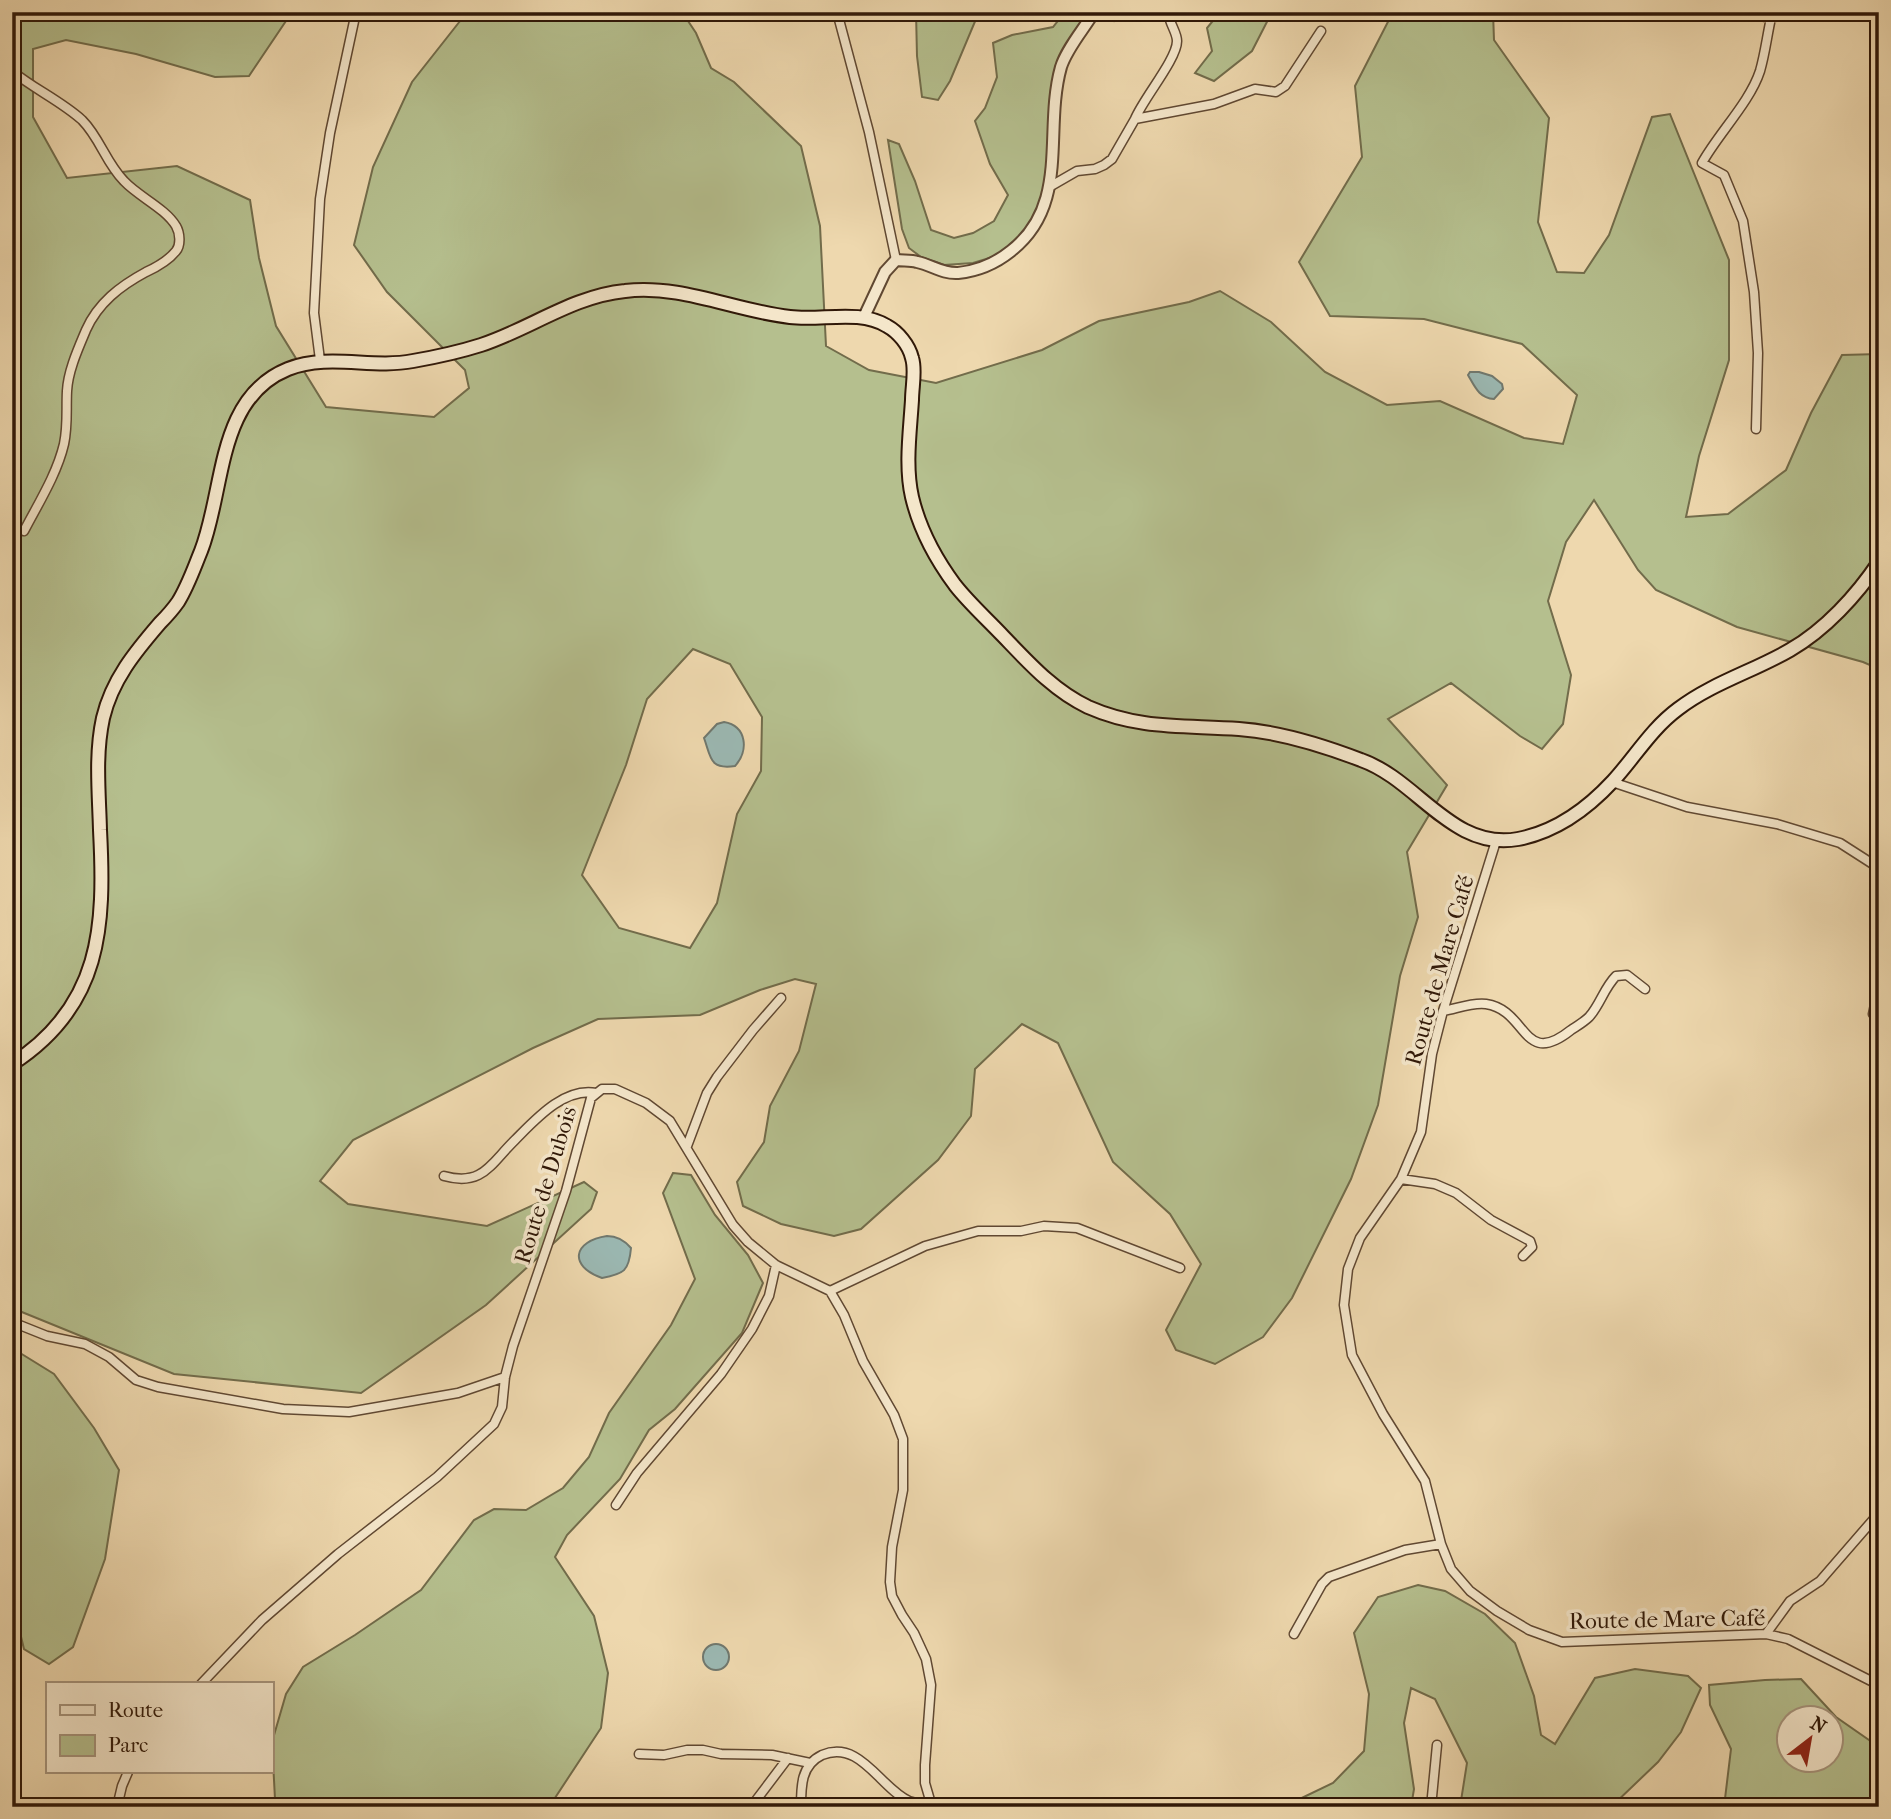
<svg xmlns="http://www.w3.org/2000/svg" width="1891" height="1819" font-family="'IM FELL French Canon',serif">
  <rect width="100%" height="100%" fill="#eed8ae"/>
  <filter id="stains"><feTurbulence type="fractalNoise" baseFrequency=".00286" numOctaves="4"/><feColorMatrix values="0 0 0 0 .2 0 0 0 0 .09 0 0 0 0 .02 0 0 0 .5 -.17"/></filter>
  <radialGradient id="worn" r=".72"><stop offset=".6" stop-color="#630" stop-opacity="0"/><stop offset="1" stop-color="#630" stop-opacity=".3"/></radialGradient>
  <!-- green -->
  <path fill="#b5bf8e" stroke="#726c4b" stroke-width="2" fill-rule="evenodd" d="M12,12H292L249,76L215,77L136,54L66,40L33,49V117L67,178L177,166L250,200L259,258L276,326L326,407L434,417L469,388L465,370L387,292L354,245L373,167L412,82L464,16L475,12H614L631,18L632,12H682L696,33L711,68L734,82L801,146L820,226L826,346L869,370L936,383L1042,350L1099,321L1189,302L1220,291L1271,322L1325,372L1387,405L1440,401L1524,438L1563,444L1577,395L1522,344L1424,319L1330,316L1299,262L1362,157L1355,86L1393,12H1493L1494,40L1549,118L1538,222L1557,272L1584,273L1609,235L1652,117L1670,114L1729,260V360L1699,456L1686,517L1728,514L1786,470L1811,413L1842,355L1879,354V669L1863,662L1737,627L1656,590L1638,570L1594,500L1566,542L1548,601L1571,675L1563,724L1542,749L1520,736L1451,683L1388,719L1447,785L1407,852L1418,917L1400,976L1378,1105L1351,1179L1292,1298L1263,1337L1215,1364L1176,1350L1166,1330L1201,1264L1170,1214L1113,1162L1058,1043L1022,1024L975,1069L971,1116L938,1160L861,1229L834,1236L781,1224L743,1206L737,1182L764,1142L770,1106L799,1051L816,984L795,979L760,990L700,1015L598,1019L533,1048L353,1140L320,1181L348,1204L487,1226L584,1182L597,1192L591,1209L486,1305L361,1393L174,1374L12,1308V231L18,200L12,188ZM693,649L730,664L762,717L761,771L737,814L717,903L690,948L619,928L582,875L626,765L647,699Z
    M916,12H979L950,81L938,100L922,97L917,56Z
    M1065,12H1126L1114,21L1098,15L1058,63L1048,184L1036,217L1023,234L996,256L973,263L944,265L921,257L909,248L902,229L888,140L899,144L915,181L931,230L954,238L973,233L994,221L1008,195L990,164L975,121L985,108L997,77L993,43L1012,35L1053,27Z
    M1220,12H1272L1252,51L1214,81L1195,73L1212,51L1207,28Z
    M673,1173L691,1175L715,1215L748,1255L763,1283L742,1333L675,1409L649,1430L620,1479L567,1535L555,1557L594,1616L608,1673L601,1728L549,1807H280L275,1799L272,1742L286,1694L303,1667L355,1635L421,1590L474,1520L494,1509L526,1510L563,1488L589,1457L609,1413L671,1325L695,1279L663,1193Z
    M12,1348L54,1374L94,1428L119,1470L105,1559L73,1647L49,1664L24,1649L14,1608L17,1517L12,1495Z
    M1418,1585L1445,1591L1485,1614L1515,1643L1534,1696L1541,1735L1555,1744L1595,1678L1635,1669L1688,1676L1701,1688L1681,1732L1658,1762L1611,1807H1460L1467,1763L1435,1699L1411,1688L1404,1723L1414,1789L1411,1807H1283L1333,1783L1364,1751L1369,1694L1354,1633L1378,1597Z
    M1801,1679L1836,1717L1879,1747V1807H1724L1731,1749L1710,1705L1709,1685L1765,1680ZM1790,1717H1832V1759H1790Z"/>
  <!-- water -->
  <path fill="#9bb8b2" stroke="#70786e" stroke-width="2" d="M1479,372L1492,376L1502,384L1503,389L1494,399C1479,398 1475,387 1468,375L1470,372Z
    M724,722C747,726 749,751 735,766C709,770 711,757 704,738L717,724Z
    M607,1236C617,1236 625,1241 631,1248C629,1271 624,1274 602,1278C568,1266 573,1241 607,1236Z
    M703 1657a13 13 0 1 1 26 0a13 13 0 1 1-26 0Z"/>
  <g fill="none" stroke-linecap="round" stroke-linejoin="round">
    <!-- minor casing -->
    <g stroke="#604832" stroke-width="11">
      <path id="minor" d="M837,12L869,132L896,260
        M1174,12L1170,20C1172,27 1177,34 1177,41C1177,59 1143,99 1135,119L1214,104L1255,89L1276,92L1285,86L1321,31
        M1751,14L1771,18L1791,12
        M12,71C34,89 61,101 82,120C100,138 106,163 124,181C139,197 165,208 176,226C180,233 181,245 176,251C168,261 157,267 146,272C120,286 98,303 86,330C78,349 68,371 67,391C66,410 68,425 64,444C57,474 38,504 24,531
        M1051,186L1077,171L1095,169L1104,165L1112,159L1135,119
        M320,360L314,313L320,199L330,133L356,12
        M1756,429L1758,353L1754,292L1743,221L1724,175L1702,163C1718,134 1750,102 1760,71C1765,54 1767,36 1771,18
        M1612,782L1687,807L1777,824L1840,843L1879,868
        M1496,841L1443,1011L1432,1054L1421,1132L1401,1179L1360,1238L1348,1269L1344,1305L1352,1355L1383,1414L1425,1481L1441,1544L1451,1569L1470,1591L1497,1611L1529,1630L1562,1642L1766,1634L1788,1639L1879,1685
        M1443,1011C1456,1009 1472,1002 1486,1004C1528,1010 1522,1069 1571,1030C1577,1026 1584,1022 1589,1017C1600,1005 1604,988 1616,976L1627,975L1645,989
        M1873,1014L1879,985
        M687,1146L707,1093L717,1077L753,1030L781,998
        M444,1176C483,1187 491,1163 515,1140C535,1120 564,1087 596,1093
        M1401,1179L1435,1184L1456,1193L1491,1220L1530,1241L1532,1247L1523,1256
        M830,1291L925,1246L978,1231H1021L1044,1226L1077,1228L1180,1268
        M12,1322L47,1336L85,1344L109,1357L136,1380L158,1387L283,1409L349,1412L458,1393L505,1377
        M616,1505L637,1473L721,1374L752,1329L769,1296L776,1265
        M1294,1634L1322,1584L1329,1577L1405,1550L1441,1544
        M1766,1634L1790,1601L1820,1581L1879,1513
        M201,1684L262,1620L338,1554L437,1477L494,1424L502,1407L505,1377L513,1346L566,1191L591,1098L602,1089H615L646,1103L670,1121L733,1225L748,1242L776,1265L830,1291L844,1315L863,1361L894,1415L903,1439V1490L892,1547L890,1582L892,1596L902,1615L914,1633L926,1659L931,1685L925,1765V1783L932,1807
        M639,1754L664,1755L687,1750H703L721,1754L772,1755L810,1763
        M117,1807L122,1786L128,1772
        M751,1807L788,1758
        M801,1807C801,1786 801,1765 822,1755C860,1739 880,1788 909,1801C916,1804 923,1803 930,1802
        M1431,1807L1437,1745"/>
    </g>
    <!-- tertiary casing -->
    <g stroke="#604832" stroke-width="14">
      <path id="tertiary" d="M864,317L885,272L896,260C903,261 911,260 917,262C932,265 942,274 958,273C978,271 996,263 1011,251C1071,204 1043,131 1061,67C1067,48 1084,29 1094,12"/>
    </g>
    <!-- secondary casing -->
    <g stroke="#301808" stroke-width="16">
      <path id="secondary" d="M12,1064C102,1006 105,926 100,830C99,792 95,755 103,718C112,680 135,652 160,623C169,614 171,612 178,602C188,586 194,568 201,551C225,490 216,398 288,369C329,353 371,369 413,361C436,357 459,352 481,345C530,329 573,296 625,291C681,284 735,311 790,317C822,321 859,309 887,326C898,332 909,345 912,358C916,370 912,387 912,400C910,432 905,466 912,497C920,531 935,558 955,585C969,603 987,619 1003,636C1029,663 1054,691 1088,707C1140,730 1185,725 1239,729C1281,732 1322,745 1361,760C1418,780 1452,851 1518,839C1555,832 1588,808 1613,781C1635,757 1651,729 1678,709C1712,683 1754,671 1790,650C1825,630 1857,595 1879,562"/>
    </g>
    <!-- minor -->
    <use href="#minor" stroke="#f4e6ca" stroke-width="8"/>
    <!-- tertiary -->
    <use href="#tertiary" stroke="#f4e6ca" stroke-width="10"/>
    <!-- secondary -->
    <use href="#secondary" stroke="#f4e6ca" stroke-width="12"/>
  </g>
  <g text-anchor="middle" stroke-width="7" stroke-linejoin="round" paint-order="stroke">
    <!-- street labels -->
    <g font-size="23" fill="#301808" stroke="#f4e6ca">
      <text transform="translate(1439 970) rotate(-74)" y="8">Route de Mare Café</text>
      <text transform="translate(545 1185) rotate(-73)" y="8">Route de Dubois</text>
      <text transform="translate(1667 1619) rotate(-1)" y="8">Route de Mare Café</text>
    </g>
  </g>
  <!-- margin -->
  <rect width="1891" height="1819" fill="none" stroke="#eed8ae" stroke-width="42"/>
  <rect x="14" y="14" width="1863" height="1791" fill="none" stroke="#301808" stroke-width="3.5"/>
  <rect x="21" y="21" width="1849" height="1777" fill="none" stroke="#301808" stroke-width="2"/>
  <!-- legend -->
  <rect x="46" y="1682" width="228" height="91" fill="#f4e6ca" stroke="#a6947c" stroke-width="2"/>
  <rect x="60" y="1705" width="35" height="10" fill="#f4e6ca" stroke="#a6947c" stroke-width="2"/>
  <text x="108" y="1717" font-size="21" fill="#301808">Route</text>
  <rect x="60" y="1735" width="35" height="21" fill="#b5bf8e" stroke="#a6947c" stroke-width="2"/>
  <text x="108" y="1752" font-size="21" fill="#301808">Parc</text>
  <!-- north arrow -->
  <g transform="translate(1810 1739) rotate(31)"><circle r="33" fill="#f4e6ca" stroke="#a6947c" stroke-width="2"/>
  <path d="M0-5L12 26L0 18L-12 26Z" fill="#8f2418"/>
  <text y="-10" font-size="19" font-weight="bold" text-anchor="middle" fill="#301808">N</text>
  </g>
  <rect width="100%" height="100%" filter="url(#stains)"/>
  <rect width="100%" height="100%" fill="url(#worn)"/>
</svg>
